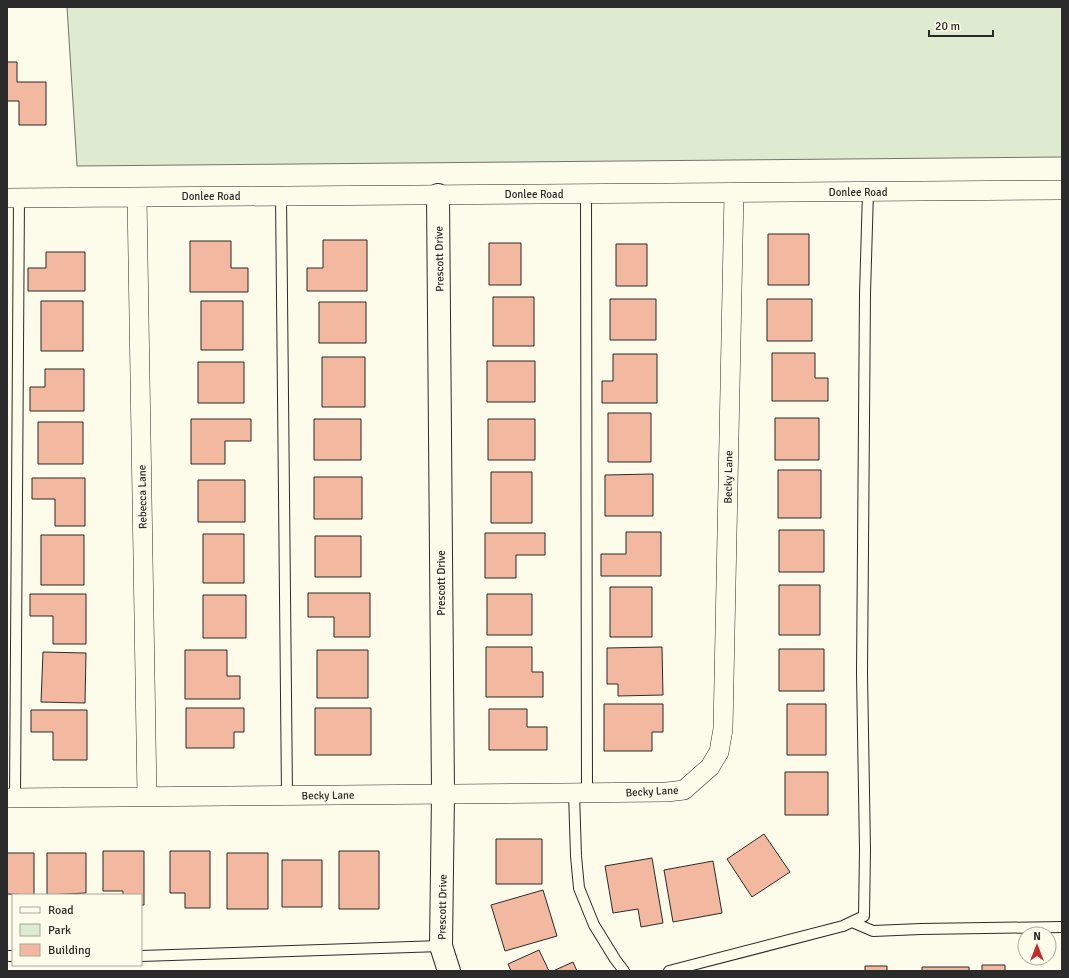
<svg xmlns="http://www.w3.org/2000/svg" width="1069" height="978" font-family="Signika,sans-serif">
  <rect width="100%" height="100%" fill="#fdfbea"/>
  <!-- green -->
  <path fill="#deebd1" stroke="#74746e" d="M67,7H1062V157L77,166Z"/>
  <!-- building -->
  <path fill="#f2b8a0" stroke="#2b2b2b" d="M7,62H17V82H46V125H19V101H7Z
    M768,234H809V285H768Z
    M323,240H367V291H307V268H323Z
    M190,241H231V268H248V292H190Z
    M489,243H521V285H489Z
    M616,244H647V286H616Z
    M46,252H85V291H28V268H46Z
    M493,297H534V346H493Z
    M610,299H656V340H610Z
    M767,299H812V341H767Z
    M41,301H83V351H41Z
    M201,301H243V350H201Z
    M319,302H366V343H319Z
    M772,353H815V378H828V401H772Z
    M613,354H657V403H602V381H613Z
    M322,357H365V407H322Z
    M487,361H535V402H487Z
    M198,362H244V403H198Z
    M45,369H84V411H30V387H45Z
    M608,413H651V462H608Z
    M775,418H819V460H775Z
    M191,419H251V441H225V464H191Z
    M314,419H361V460H314Z
    M488,419H535V460H488Z
    M38,422H83V464H38Z
    M778,470H821V518H778Z
    M491,472H532V523H491Z
    M653,474V516H605V475Z
    M314,477H362V519H314Z
    M32,478H85V526H55V499H32Z
    M198,480H245V522H198Z
    M779,530H824V572H779Z
    M626,532H661V576H601V554H626Z
    M485,533H545V555H516V578H485Z
    M203,534H244V583H203Z
    M41,535H84V585H41Z
    M315,536H361V577H315Z
    M779,585H820V635H779Z
    M610,587H652V637H610Z
    M308,593H370V637H334V617H308Z
    M30,594H86V644H53V616H30Z
    M487,594H532V635H487Z
    M203,595H246V638H203Z
    M486,647H532V672H543V697H486Z
    M662,647L663,695L618,696V684H607V648Z
    M779,649H824V691H779Z
    M185,650H227V676H240V699H185Z
    M317,650H368V698H317Z
    M43,652L86,653L85,703L41,702Z
    M604,704H663V732H652V751H604Z
    M787,704H826V755H787Z
    M186,708H244V732H234V748H186Z
    M315,708H371V755H315Z
    M489,709H527V727H547V750H489Z
    M31,710H87V760H53V732H31Z
    M785,772H828V815H785Z
    M764,834L790,872L752,897L727,859Z
    M496,839H542V884H496Z
    M103,851H144V905H141V895H123V891H103Z
    M170,851H210V908H185V893H170Z
    M339,851H379V909H339Z
    M7,853H34V895L7,894Z
    M47,853H86V893L47,895Z
    M227,853H268V909H227Z
    M652,858L663,923L641,927L638,909L613,913L605,866Z
    M282,860H322V907H282Z
    M713,861L722,913L673,922L664,870Z
    M543,890L557,936L505,951L491,905Z
    M539,950L549,971H511L508,964Z
    M573,962L577,971H553Z
    M982,965H1005V971H982Z
    M865,966H887V971H865Z
    M922,967H969V971H922Z"/>
  <g fill="none" stroke-linecap="round" stroke-linejoin="round">
    <!-- service casing -->
    <g stroke="#2b2b2b" stroke-width="12">
      <path id="service" d="M586,194L587,793
        M281,196L287,795
        M574,793L576,856L579,888L594,925L615,959L624,971
        M15,798L19,198
        M852,922L873,931L921,929L1062,927
        M7,956H13
        M141,956L441,946
        M669,971L843,926L864,916L865,850L862,673L865,294L868,192"/>
    </g>
    <!-- minor casing -->
    <g stroke="#2b2b2b" stroke-width="20">
      <path id="minor" d="M137,197L147,797
        M7,198L1062,190
        M7,798L667,792L684,790L710,767L719,752L723,729L734,193"/>
    </g>
    <!-- tertiary casing -->
    <g stroke="#2b2b2b" stroke-width="24">
      <path id="tertiary" d="M438,195L443,794L441,946L449,971"/>
    </g>
    <!-- service -->
    <use href="#service" stroke="#fdfbea" stroke-width="10"/>
    <!-- minor -->
    <use href="#minor" stroke="#fdfbea" stroke-width="19"/>
    <!-- tertiary -->
    <use href="#tertiary" stroke="#fdfbea" stroke-width="22"/>
  </g>
  <g text-anchor="middle" stroke-width="3" stroke-linejoin="round" paint-order="stroke">
    <!-- street labels -->
    <g font-size="11" fill="#2b2b2b" stroke="#fdfbea">
      <text x="858" y="196">Donlee Road</text>
      <text x="534" y="198">Donlee Road</text>
      <text x="211" y="200">Donlee Road</text>
      <text transform="translate(439 259) rotate(-91)" y="4">Prescott Drive</text>
      <text transform="translate(728 477) rotate(-89)" y="4">Becky Lane</text>
      <text transform="translate(142 497) rotate(-91)" y="4">Rebecca Lane</text>
      <text transform="translate(441 583) rotate(-90)" y="4">Prescott Drive</text>
      <text transform="translate(652 791) rotate(-3)" y="4">Becky Lane</text>
      <text transform="translate(328 795) rotate(-1)" y="4">Becky Lane</text>
      <text transform="translate(442 907) rotate(-89)" y="4">Prescott Drive</text>
    </g>
  </g>
  <!-- border -->
  <rect width="1069" height="978" fill="none" stroke="#2b2b2b" stroke-width="16"/>
  <!-- legend -->
  <rect x="12" y="894" width="130" height="72" fill="#fdfbea" stroke="#a9a89e"/>
  <rect x="20" y="907" width="20" height="6" fill="#fdfbea" stroke="#a9a89e"/>
  <text x="48" y="914" font-size="12" fill="#2b2b2b">Road</text>
  <rect x="20" y="924" width="20" height="12" fill="#deebd1" stroke="#a9a89e"/>
  <text x="48" y="934" font-size="12" fill="#2b2b2b">Park</text>
  <rect x="20" y="944" width="20" height="12" fill="#f2b8a0" stroke="#a9a89e"/>
  <text x="48" y="954" font-size="12" fill="#2b2b2b">Building</text>
  <!-- north arrow -->
  <g transform="translate(1037 946)"><circle r="19" fill="#fdfbea" stroke="#a9a89e"/>
  <path d="M0-3L7 15L0 10L-7 15Z" fill="#c62828"/>
  <text y="-6" font-size="11" font-weight="bold" text-anchor="middle" fill="#2b2b2b">N</text>
  </g>
  <!-- scale -->
  <path d="M929 30v6h64v-6" fill="none" stroke="#2b2b2b" stroke-width="2"/>
  <text x="935" y="30" font-size="12" fill="#2b2b2b" stroke="#fdfbea" stroke-width="3" paint-order="stroke">20 m</text>
</svg>
